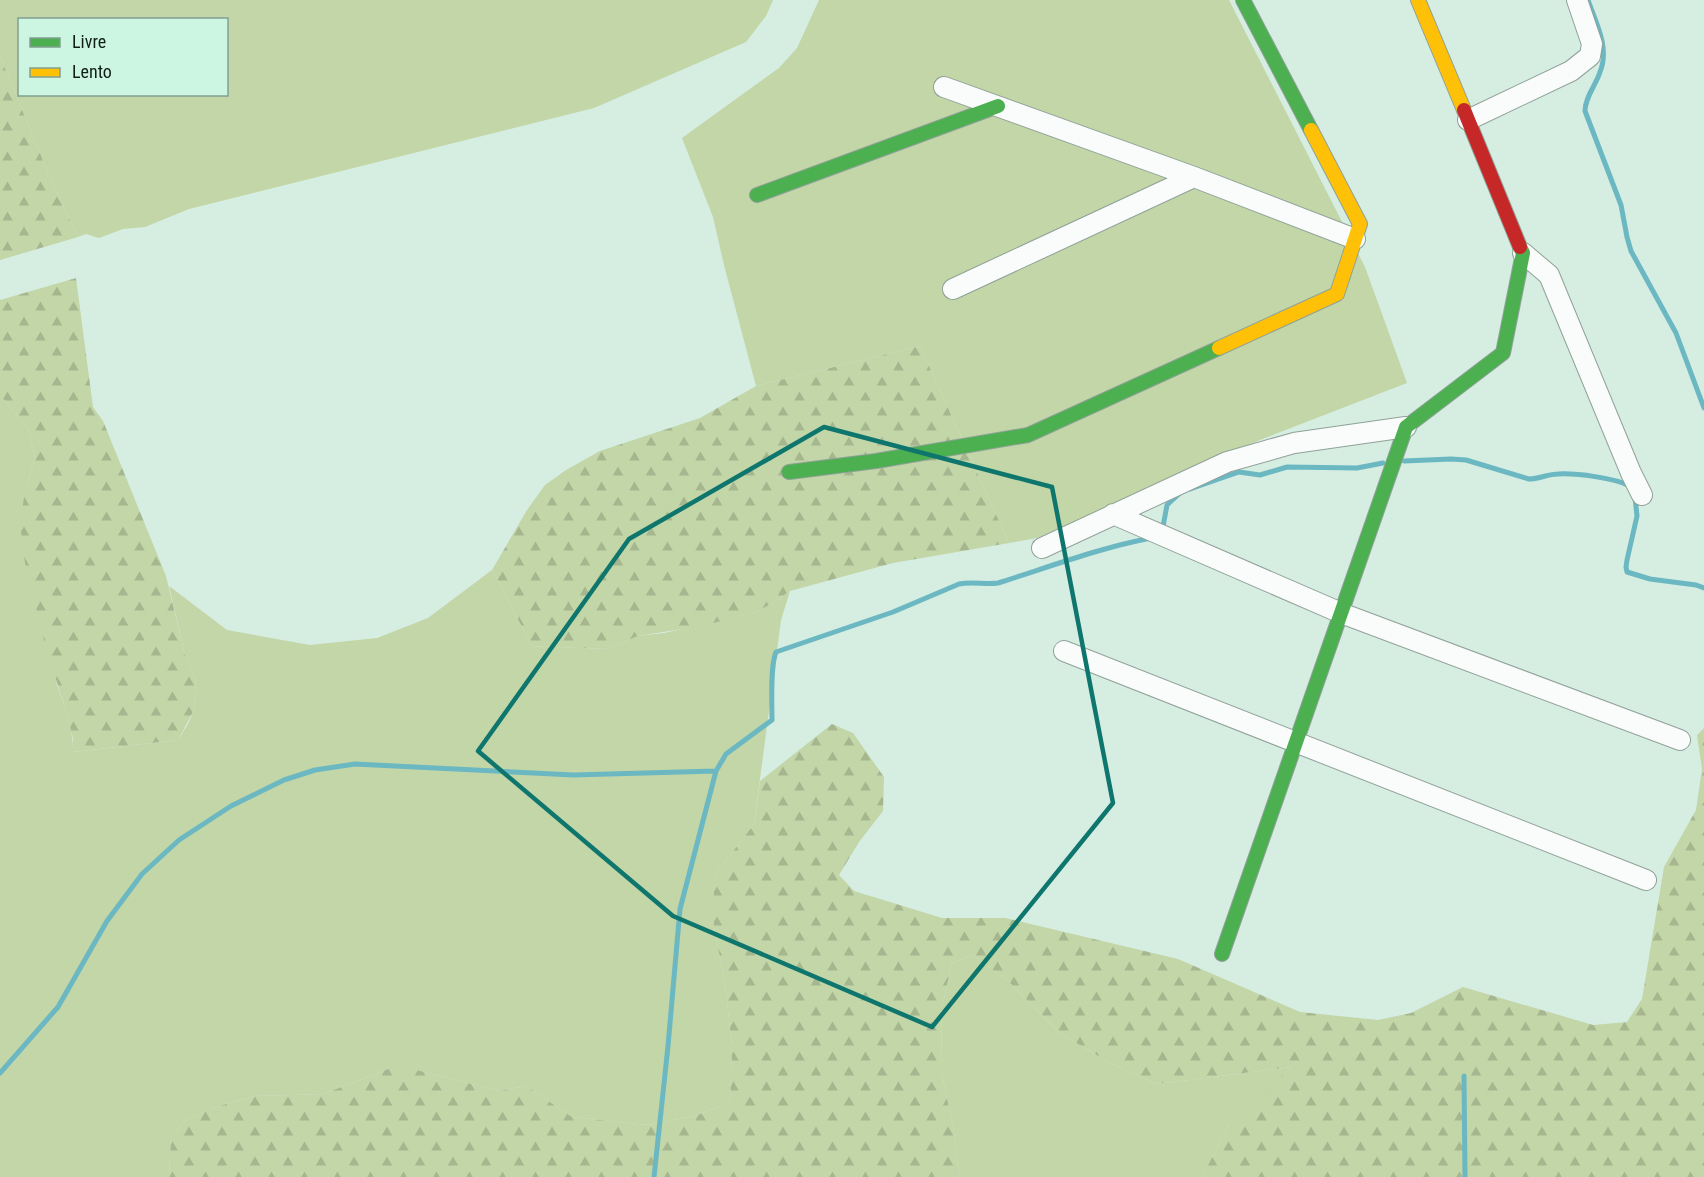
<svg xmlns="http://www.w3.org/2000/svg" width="1704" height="1177" font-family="'Roboto Condensed',sans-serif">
  <defs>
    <pattern id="forest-firs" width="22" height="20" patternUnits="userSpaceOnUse" patternTransform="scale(1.5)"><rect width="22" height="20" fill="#c2d6a7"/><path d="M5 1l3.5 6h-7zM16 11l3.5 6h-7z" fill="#a6b78f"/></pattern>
  </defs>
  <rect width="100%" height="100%" fill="#d6ede2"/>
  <!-- grass -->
  <path fill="#c2d6a7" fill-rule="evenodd" d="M0,0H773L766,16L746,42L594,108L189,209L145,227L123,229L99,238L86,234L78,237L51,180L0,56ZM20,20H226V94H20Z
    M819,0H1229L1365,267L1407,383L1260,440L1037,538L1009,543L920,346L756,386L724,265L713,217L682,138L779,68L797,48Z
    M0,395L28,428L35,458L25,491L57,685C65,707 73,728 73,752L178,740L188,724L194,710L196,681L185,655L169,586L227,630L310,645L377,638L428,618L492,570L532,646L607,649L638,636L664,633L754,613L773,603L790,591L781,620L754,824L714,876V927L725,984L732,1046L730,1102L695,1116L648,1125L572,1117L526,1086L499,1091L413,1069H388L323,1094L255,1096L219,1106L187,1119L171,1137L169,1177H0Z
    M973,955L1009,982L1061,1034L1110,1063L1157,1084L1292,1067L1229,1124L1202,1177H959L954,1132L941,1069L942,1007L952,963Z"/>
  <!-- forest -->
  <path fill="url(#forest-firs)" d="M0,56L51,180L78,237L0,260Z
    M76,278L93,407L103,421L166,576L185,655L196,681L194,710L178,740L72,752L73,739L67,714L46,648L25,563L20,524L25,491L35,458L28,428L0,395V300Z
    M920,346L1009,543L893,563L790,591L773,603L754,613L701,626L638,636L607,649L532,646L492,570L527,510L545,485L566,470L600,451L700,418L756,386Z
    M832,724L853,733L884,777L883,811L859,842L839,875L854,891L942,918H1005L1178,959L1300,1012L1378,1020L1411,1013L1463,987L1593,1025L1627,1022L1642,999L1664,867L1696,810L1702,769L1697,735L1704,728V1177H1202L1229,1124L1291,1067L1157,1084L1110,1063L1061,1034L1009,982L973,955L952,963L942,1007L941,1069L954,1132L959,1177H169L171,1137L187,1119L219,1106L255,1096L323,1094L388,1069H413L499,1091L526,1086L572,1117L648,1125L695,1116L730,1102L732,1046L725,984L714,927V876L754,824L760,781Z"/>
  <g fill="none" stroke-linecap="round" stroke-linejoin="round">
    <!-- stream -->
    <path stroke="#6cb8c2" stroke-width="5" d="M1588,0C1596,23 1610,48 1600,72C1596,85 1585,97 1585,111L1621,205L1627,237L1631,251L1676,333L1704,408
      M1404,461L1451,459L1466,460L1529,479C1539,479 1548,474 1558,474C1576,473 1615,478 1630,486
      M1190,489L1239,472L1260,475L1287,467L1357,468L1383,463
      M1635,497L1637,516L1627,560L1626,567L1627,572L1650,579L1696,585L1704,588
      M1162,532L1167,505L1179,494
      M0,1073L58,1007L107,921L142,874L179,840L231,806L284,780L315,770L355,764L573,775L716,771
      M1464,1076L1465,1177
      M654,1177L668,1046L680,909L716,771L726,754L772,720C772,702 770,667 776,652L893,612L959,584C973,581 985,585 998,583C1049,567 1099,548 1151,538"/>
    <!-- street casing -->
    <g stroke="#90a199" stroke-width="22">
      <path id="street" d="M944,87L1194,177L1355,239
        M1468,120L1571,71L1590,56L1592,44L1577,0
        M1523,253L1549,275L1631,473L1642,495
        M953,289L1194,177
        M1113,514L1341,613L1680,740
        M1042,548L1227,462L1294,443L1406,427
        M1064,651L1646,880"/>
    </g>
    <!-- fast casing -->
    <g stroke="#90a199" stroke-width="16">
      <path id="fast" d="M1243,0L1311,130
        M757,195L998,106
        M789,472L876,461L1028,435L1219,348
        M1222,954L1406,427L1503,353L1523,253L1520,247"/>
    </g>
    <!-- slow casing -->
    <g stroke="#90a199" stroke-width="16">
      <path id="slow" d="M1418,0L1464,110
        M1219,348L1337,294L1360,224L1311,130"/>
    </g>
    <!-- jam casing -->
    <g stroke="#90a199" stroke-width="16">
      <path id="jam" d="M1464,110L1520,247"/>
    </g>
    <!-- street -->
    <use href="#street" stroke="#f9fcfb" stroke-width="20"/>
    <!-- fast -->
    <use href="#fast" stroke="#4caf50" stroke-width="14"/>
    <!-- slow -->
    <use href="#slow" stroke="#ffc107" stroke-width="14"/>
    <!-- jam -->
    <use href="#jam" stroke="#c62828" stroke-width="14"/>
  </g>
  <!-- marked area -->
  <path fill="none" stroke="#0f766e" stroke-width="4.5" stroke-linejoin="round" d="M824,427L1052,487L1113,803L932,1027L673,916L478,751L629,539Z"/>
  <!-- legend -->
  <rect x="18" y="18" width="210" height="78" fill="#cdf6e2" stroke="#81a091" stroke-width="1.5"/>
  <rect x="30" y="38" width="30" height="9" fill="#4caf50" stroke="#81a091" stroke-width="1.5"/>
  <text x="72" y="48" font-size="18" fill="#0f1e18">Livre</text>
  <rect x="30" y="68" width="30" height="9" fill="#ffc107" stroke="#81a091" stroke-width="1.5"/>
  <text x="72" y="78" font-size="18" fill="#0f1e18">Lento</text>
</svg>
